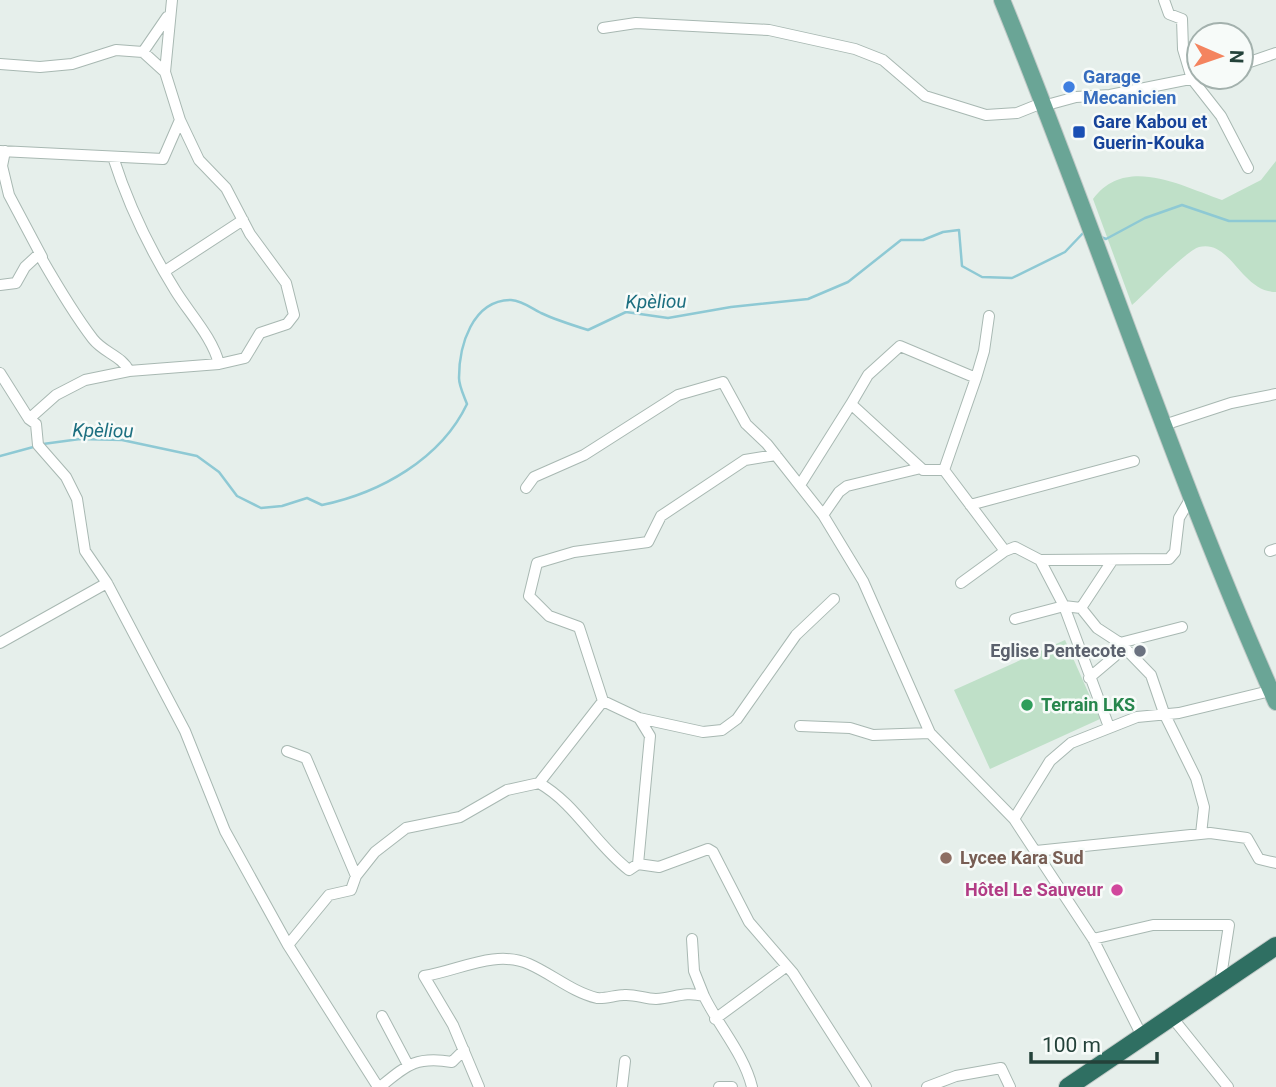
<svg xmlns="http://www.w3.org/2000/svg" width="1276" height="1087" font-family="Roboto,sans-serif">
  <rect width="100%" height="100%" fill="#e6efeb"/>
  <!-- green -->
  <path fill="#bfe0c8" d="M1276,161V292C1241,292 1231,239 1199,247C1187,250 1145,294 1132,305L1093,199C1126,155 1181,186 1222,200L1261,180Z
    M1065,640L1100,719L990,769L954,690Z"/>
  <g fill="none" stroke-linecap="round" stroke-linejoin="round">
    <!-- stream -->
    <path stroke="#8ec9d4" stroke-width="2.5" d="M1101,237L1106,239L1145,218L1182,205L1229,221H1276
      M43,444L80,439L122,440L197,456L219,472L237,496L261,508L282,506L307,498L322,505C380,493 441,459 467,404C464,396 459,386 459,378C459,346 472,300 511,300C523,301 531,308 541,313C556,320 572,325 588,330L626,312L668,318L731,307L808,299L848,282L901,240H923L943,232L959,230L962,266L982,277L1012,278L1065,252L1085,231
      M0,456L37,446"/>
    <!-- street casing -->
    <g stroke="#a8b8b2" stroke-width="12">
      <path id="street" d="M1164,0L1169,14L1182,19L1183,49L1192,79L1221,116L1248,168
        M603,28L636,23L769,30L855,49L883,60L925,96L986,115L1017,113L1042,103
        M143,52L165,72
        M0,64L40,67L72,64L116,50L143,52L167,17
        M1241,65L1276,53
        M1043,106L1076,97L1110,95L1200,77
        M0,151L163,159L180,120L165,72L172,0
        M5,151L2,166L9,195L42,257
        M113,157C128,204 149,248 175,290C189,313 213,338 219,364
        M165,271L243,220
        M0,285L16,283L25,267L39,254C55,282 73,313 93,339C104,353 122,356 129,371
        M0,373L29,419L36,424L38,445L66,477L77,499L85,551L107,583
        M976,378L984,351L989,316
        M851,404L868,375L900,346L976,378L944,470
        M29,419L56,395L85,380L129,371L219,364L245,358L260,333L287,324L294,315L286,283L250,234L226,188L199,160L180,120
        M1164,425L1231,403L1276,394
        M776,455L745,460L661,516L648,542L574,552L537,563L529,596L549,616L579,627L603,701L639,718L703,732L722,730L737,719L796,635L834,599
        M800,485L851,404L923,470H944L1005,551L1015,547L1040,560L1064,606L1109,727
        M526,488L534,477L584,455L678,395L723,382L746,424L767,444L823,515L863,581L930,733L1014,819L1093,939L1142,1036
        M970,505L1134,461
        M823,515L839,492L847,486L921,468
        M1270,551L1276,549
        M1040,560L1169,559L1175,552L1179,518L1192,496
        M961,583L1005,551
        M1081,608L1112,561
        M1015,619L1064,606L1081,608L1097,628L1120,643L1151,675L1164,713L1196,778L1204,807L1201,834
        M0,643L107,583L185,731L225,831L288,945L378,1087
        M1120,643L1182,627
        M1089,678L1115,656L1120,643
        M800,726L850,728L873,735L930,733
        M287,751L306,758L356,876
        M539,783C576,804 595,844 629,870L638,864L659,867L708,849L713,852L749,922L793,973L866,1087
        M1014,819L1050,761L1071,743L1137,717L1179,713L1274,690
        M1036,851L1210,833L1247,838L1259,859L1276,863
        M638,864L650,736L639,718
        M692,939L694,971L704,996
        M1093,939L1153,925H1229L1220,983
        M288,945L329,895L351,890L356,876L375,852L406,828L460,817L507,790L539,783L603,701
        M382,1016L408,1065
        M1171,1016L1228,1087
        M715,1019L787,966
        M380,1087C407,1065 416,1056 452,1062L464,1050
        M479,1087L453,1025L424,976C458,971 495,949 529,964C552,974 572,992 597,998C605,999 616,995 624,995C635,994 645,999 656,999C675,998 683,991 704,996C719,1027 744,1054 752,1087
        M622,1087L625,1061
        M719,1087H732
        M927,1087L956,1076L1001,1068L1010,1087"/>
    </g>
    <!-- primary casing -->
    <g stroke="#c2cac8" stroke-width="18">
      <path id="primary" d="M1002,0C1097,233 1174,473 1276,702"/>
    </g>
    <!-- highway casing -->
    <g stroke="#c2cac8" stroke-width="20">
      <path id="highway" d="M1068,1087L1276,946"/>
    </g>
    <!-- street -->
    <use href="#street" stroke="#fff" stroke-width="10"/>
    <!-- primary -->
    <use href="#primary" stroke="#6aa596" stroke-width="16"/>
    <!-- highway -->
    <use href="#highway" stroke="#2f6f62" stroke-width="18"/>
  </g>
  <!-- markers -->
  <circle fill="#3f7fe0" stroke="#f7fbf9" stroke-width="2.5" cx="1069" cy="87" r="7"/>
  <rect fill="#1a4fb4" stroke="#f7fbf9" stroke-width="2.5" x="1072" y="125" width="14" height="14" rx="3.5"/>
  <circle fill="#6b7280" stroke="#f7fbf9" stroke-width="2.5" cx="1140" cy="651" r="7"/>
  <circle fill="#2e9e5b" stroke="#f7fbf9" stroke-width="2.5" cx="1027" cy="705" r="7"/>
  <circle fill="#8d6e63" stroke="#f7fbf9" stroke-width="2.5" cx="946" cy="858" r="7"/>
  <circle fill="#d1479c" stroke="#f7fbf9" stroke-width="2.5" cx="1117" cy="890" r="7"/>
  <g text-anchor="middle" stroke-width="5" stroke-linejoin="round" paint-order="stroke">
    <!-- shop labels -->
    <g font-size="18" font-weight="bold" fill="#366cbe" stroke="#f7fbf9" text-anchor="start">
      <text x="1083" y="83">Garage<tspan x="1083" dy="21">Mecanicien</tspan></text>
    </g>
    <!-- transit labels -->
    <g font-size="18" font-weight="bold" fill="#164399" stroke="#f7fbf9" text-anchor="start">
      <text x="1093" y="128">Gare Kabou et<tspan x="1093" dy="21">Guerin-Kouka</tspan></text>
    </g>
    <!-- worship labels -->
    <g font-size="18" font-weight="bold" fill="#5b616d" stroke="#f7fbf9" text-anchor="end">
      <text x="1126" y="657">Eglise Pentecote</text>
    </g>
    <!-- leisure labels -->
    <g font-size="18" font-weight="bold" fill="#27864d" stroke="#f7fbf9" text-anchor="start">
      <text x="1041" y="711">Terrain LKS</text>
    </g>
    <!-- education labels -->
    <g font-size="18" font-weight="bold" fill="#785e54" stroke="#f7fbf9" text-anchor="start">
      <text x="960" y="864">Lycee Kara Sud</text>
    </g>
    <!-- hotel labels -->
    <g font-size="18" font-weight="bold" fill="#b23c85" stroke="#f7fbf9" text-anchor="end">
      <text x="1103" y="896">Hôtel Le Sauveur</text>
    </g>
    <!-- water labels -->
    <g font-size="19" font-style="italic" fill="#1c6f80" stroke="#f7fbf9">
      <text transform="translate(656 301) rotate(-1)" y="7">Kpèliou</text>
      <text transform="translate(103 430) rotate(1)" y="7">Kpèliou</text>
    </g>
  </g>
  <!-- north arrow -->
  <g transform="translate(1220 56) rotate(92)"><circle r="33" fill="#f7fbf9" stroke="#a3b1ad" stroke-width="2"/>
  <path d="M0-5L12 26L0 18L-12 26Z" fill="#f4845f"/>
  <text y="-10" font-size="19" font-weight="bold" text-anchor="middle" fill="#24423a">N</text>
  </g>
  <!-- scale -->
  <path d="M1031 1052v10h126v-10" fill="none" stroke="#24423a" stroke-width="3.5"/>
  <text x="1042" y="1052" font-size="21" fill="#24423a" stroke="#f7fbf9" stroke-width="5" paint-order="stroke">100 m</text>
</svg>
